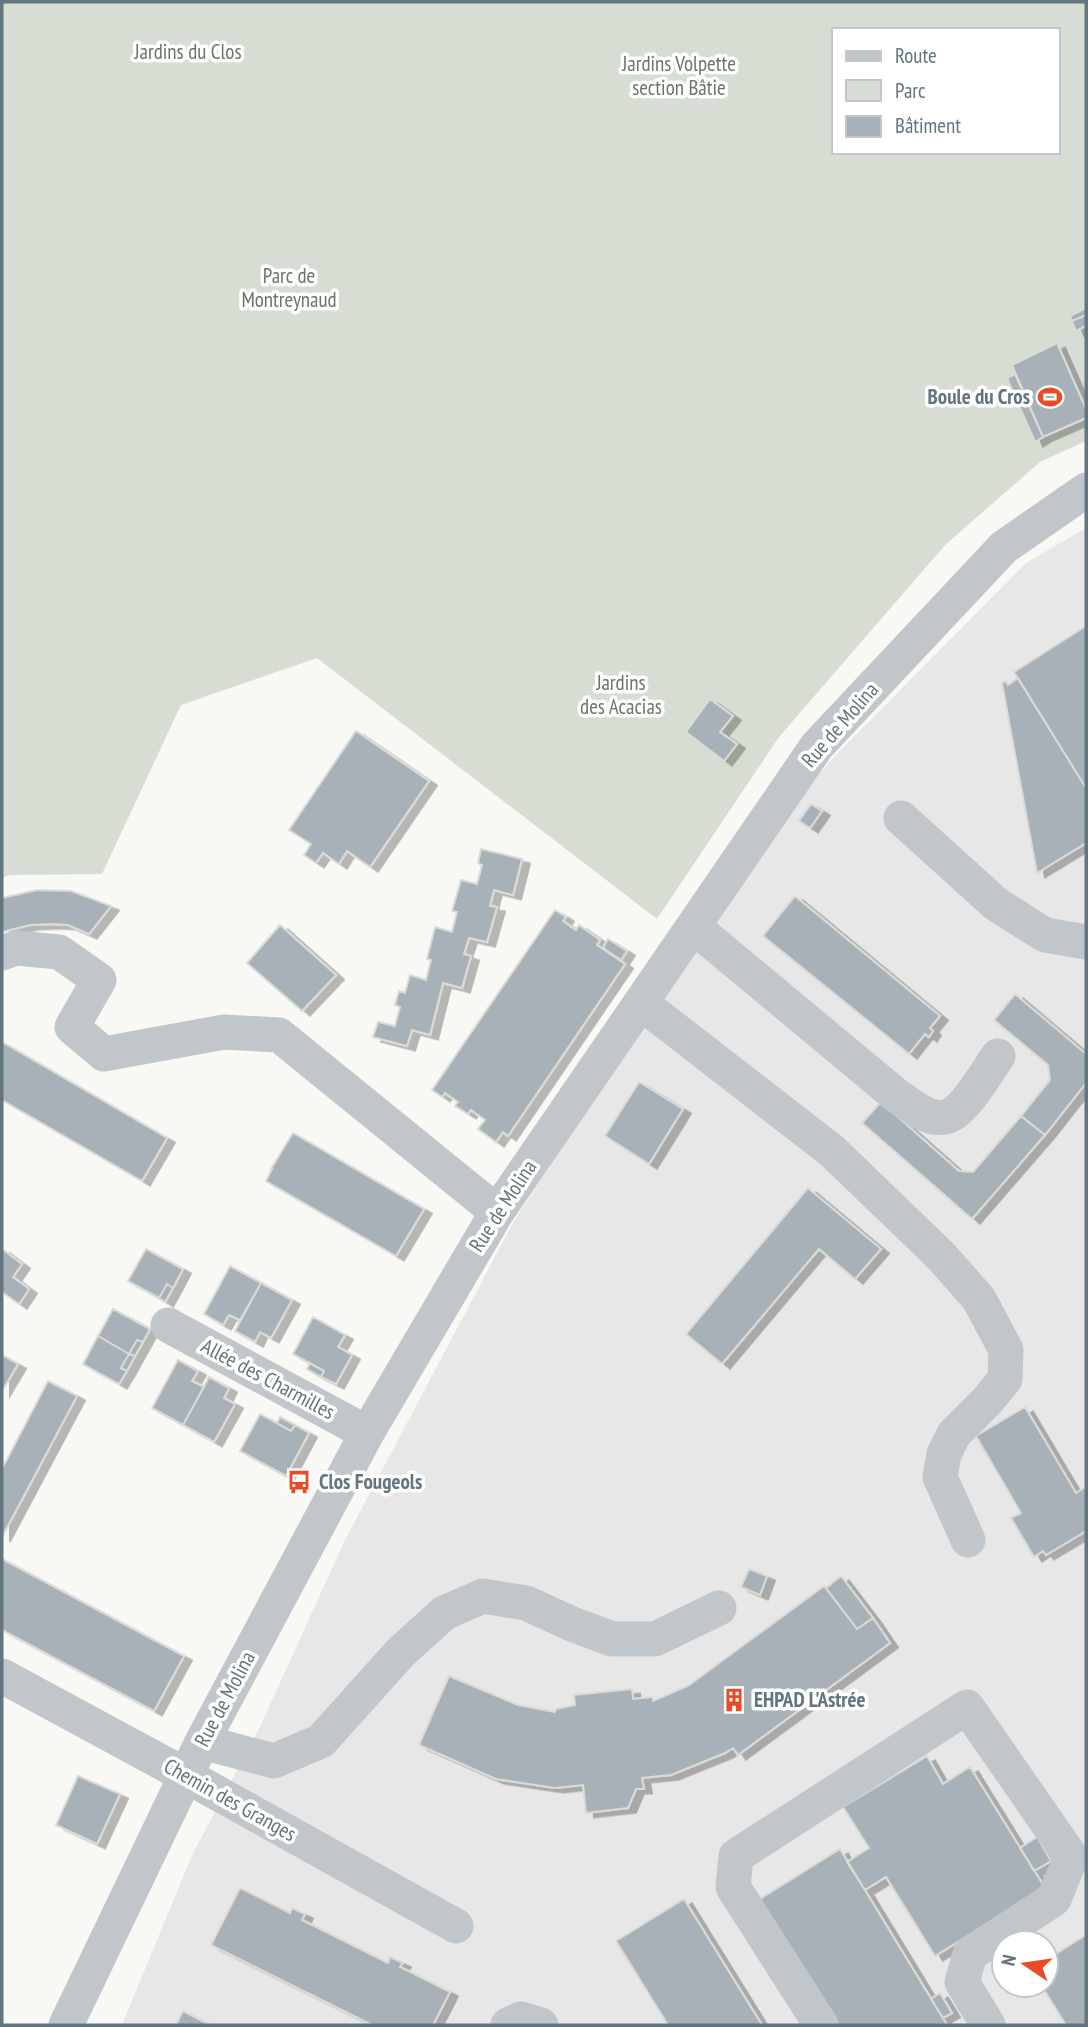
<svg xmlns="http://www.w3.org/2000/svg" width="1088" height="2027" font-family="'PT Sans Narrow',sans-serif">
  <defs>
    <filter id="shadow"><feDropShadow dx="8" dy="4.5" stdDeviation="0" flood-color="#0004"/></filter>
  </defs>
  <rect width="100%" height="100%" fill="#f8f8f5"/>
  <!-- built -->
  <path fill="#e6e7e6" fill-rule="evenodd" d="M1086,528V2025H122L193,1853L259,1729L345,1540L514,1221L753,855L832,759L1026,563ZM1004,1943H1046V1985H1004Z"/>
  <!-- green -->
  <path fill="#d8ddd4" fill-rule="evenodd" d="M2,2H1086V441L1040,462L946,544L779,737L657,919L317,658L181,705L102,874L10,875L2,878ZM834,30H1058V152H834Z"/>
  <!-- building -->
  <path fill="#a8b1b7" stroke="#dadad7" stroke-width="2" filter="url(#shadow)" d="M1086,308V315L1072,321L1070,316Z
    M1086,315V326L1076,331L1072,321Z
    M1057,343L1086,409V418L1043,437L1012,365Z
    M1015,374L1043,437L1035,442L1007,378Z
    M1086,626V788L1014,672Z
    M1018,678L1086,788V843L1037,873L1002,683L1006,681L1008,685Z
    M710,699L733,716L720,732L737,744L724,761L686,732Z
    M356,731L429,781L370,867L347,851L339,864L323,853L316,863L304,855L311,844L289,830Z
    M811,804L822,811L810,828L799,821Z
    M481,849L522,859L513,895L494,890L490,906L497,907L487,942L469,938L464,954L471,956L462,988L443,983L430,1035L412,1030L407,1046L373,1037L378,1022L395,1026L400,1007L395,1005L399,991L405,993L410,975L426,980L431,960L427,959L435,927L452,932L457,912L452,911L461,880L477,884L482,865L478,863Z
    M37,890L71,891L111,906L89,934L68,925L53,924L30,925L2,932V898Z
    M795,896L940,1016L930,1028L933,1031L929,1037L925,1034L909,1054L763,936Z
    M555,910L566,917L563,921L576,930L579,925L600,940L597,945L625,964L508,1136L503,1132L496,1142L478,1129L485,1120L471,1110L468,1114L455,1106L458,1102L445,1093L442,1097L432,1090Z
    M280,925L336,975L302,1011L247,963Z
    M608,939L627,951L621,960L603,948Z
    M1015,994L1086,1054V1083L1045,1135L1021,1116L1050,1080L1048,1065L994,1020Z
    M2,1042L167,1138L142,1181L2,1100Z
    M639,1082L683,1109L649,1164L605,1136Z
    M881,1102L959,1171L973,1172L1021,1116L1045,1135L972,1219L862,1123Z
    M293,1133L424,1209L396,1256L266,1181L272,1169H271Z
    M808,1188L881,1249L855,1279L819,1249L722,1364L686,1334Z
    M2,1249L22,1264L13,1277L29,1289L19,1304L2,1292Z
    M146,1249L183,1269L173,1288L167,1284L159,1298L128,1281Z
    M230,1266L261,1283L240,1320L229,1315L223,1325L204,1314Z
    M261,1283L292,1300L271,1338L260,1332L255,1342L235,1331Z
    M167,1284L173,1288L165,1302L159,1298Z
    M113,1309L150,1329L143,1342L137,1340L129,1354L98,1336Z
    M313,1317L345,1335L338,1347L352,1355L336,1384L321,1377L324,1371L293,1354Z
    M98,1336L129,1354L121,1368L127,1371L119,1384L83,1364Z
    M137,1340L143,1342L135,1356L129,1354Z
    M129,1354L135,1356L127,1371L121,1368Z
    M2,1355L18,1364L2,1391Z
    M178,1360L198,1371L192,1381L204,1387L183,1425L152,1408Z
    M310,1363L324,1371L321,1377L307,1369Z
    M209,1377L229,1388L224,1398L235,1404L214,1442L183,1425Z
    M48,1381L77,1396L2,1537V1469Z
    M1025,1407L1076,1493L1086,1487V1531L1046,1555L1043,1551L1034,1557L1011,1518L1021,1513L976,1436Z
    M260,1414L291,1431L295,1425L309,1433L286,1476L240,1451Z
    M280,1417L295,1425L291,1431L277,1423Z
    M2,1559L184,1656L154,1711L2,1630Z
    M749,1569L767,1576L760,1595L741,1587Z
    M841,1576L873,1618L857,1629L826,1588Z
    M824,1586L857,1629L873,1618L890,1643L738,1755L733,1748L725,1753L671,1775L642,1778L644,1789H636L628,1808L586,1813L583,1785L555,1788L496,1779L419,1745L449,1676L518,1705L555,1712L556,1709L575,1705L574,1695L632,1689L633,1699L653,1697V1701L688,1686Z
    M927,1756L943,1784L970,1767L1045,1888L935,1956L886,1877L865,1890L847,1862L869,1848L843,1807Z
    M78,1776L120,1794L97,1844L56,1825Z
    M1037,1837L1051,1861L1034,1871L1020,1848Z
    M840,1849L947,2025H838L760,1899Z
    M240,1888L290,1913L292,1908L305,1914L302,1920L388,1963L390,1957L403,1963L400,1967L450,1992L433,2025H372L211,1945Z
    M684,1899L762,2025H668L616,1941Z
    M1086,1935V2025H1066L1041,1985H1046V1960Z
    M940,1993L952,2013L943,2018L931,1999Z
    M183,2011L210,2025H176Z"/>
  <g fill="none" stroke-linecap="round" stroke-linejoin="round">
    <!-- minor -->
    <path stroke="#c1c6ca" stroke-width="35" d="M901,818L996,904L1045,935L1086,942
      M694,927L896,1095C909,1104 928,1121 945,1117C963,1114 987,1072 998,1056
      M2,953L16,948L59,952L99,980L72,1027L104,1054L224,1032L279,1035L497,1212
      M641,1003L832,1151L941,1256L979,1299L1006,1350L1005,1379L987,1401L954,1434L944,1454L940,1477L968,1540
      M168,1325L367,1433
      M2,1676L185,1775L456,1926
      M202,1742L274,1761L321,1741L400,1653L444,1613L483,1596L526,1603L572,1624L612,1639H655L719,1608
      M66,2025L202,1742L367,1433L497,1212L817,746L1004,547L1086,490
      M508,2025L521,2019L541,2025
      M821,2025L733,1887L736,1856L967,1707L1071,1857L1054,1899L970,1954L962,1982L988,2025"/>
  </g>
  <!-- icons -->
  <defs>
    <g id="stadium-bare" transform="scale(1.89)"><path d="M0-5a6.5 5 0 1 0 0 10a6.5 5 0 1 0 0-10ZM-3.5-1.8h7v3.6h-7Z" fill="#e84b25" stroke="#fff" stroke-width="2.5" paint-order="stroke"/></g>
    <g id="bus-bare" transform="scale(1.89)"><path d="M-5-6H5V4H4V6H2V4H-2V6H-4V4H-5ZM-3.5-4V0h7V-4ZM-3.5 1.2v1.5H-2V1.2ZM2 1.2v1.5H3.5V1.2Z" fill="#e84b25" stroke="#fff" stroke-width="2.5" paint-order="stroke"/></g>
    <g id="building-bare" transform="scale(1.89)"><path d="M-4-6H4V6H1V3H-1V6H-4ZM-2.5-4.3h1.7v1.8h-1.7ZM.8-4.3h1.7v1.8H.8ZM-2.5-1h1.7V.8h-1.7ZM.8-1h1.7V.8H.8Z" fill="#e84b25" stroke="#fff" stroke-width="2.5" paint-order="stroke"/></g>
  </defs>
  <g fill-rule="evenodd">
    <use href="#stadium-bare" x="1050" y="397"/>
    <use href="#bus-bare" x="299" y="1482"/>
    <use href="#building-bare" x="734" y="1700"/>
  </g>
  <g text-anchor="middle" stroke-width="7" stroke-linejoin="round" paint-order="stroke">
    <!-- park labels -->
    <g font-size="21" fill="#667961" stroke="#fff">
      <text x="188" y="59">Jardins du Clos</text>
      <text x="679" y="71">Jardins Volpette<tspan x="679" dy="24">section Bâtie</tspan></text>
      <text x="289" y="283">Parc de<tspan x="289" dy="24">Montreynaud</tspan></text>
      <text x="621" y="690">Jardins<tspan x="621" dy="24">des Acacias</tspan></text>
    </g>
    <!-- poi labels -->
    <g font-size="21" font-weight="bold" fill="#627581" stroke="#fff" text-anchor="start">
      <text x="1030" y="404" text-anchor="end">Boule du Cros</text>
      <text x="319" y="1489">Clos Fougeols</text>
      <text x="754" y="1707">EHPAD L'Astrée</text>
    </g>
    <!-- street labels -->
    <g font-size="21" fill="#627581" stroke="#fff">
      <text transform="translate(840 725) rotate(-49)" y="7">Rue de Molina</text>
      <text transform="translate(503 1206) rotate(-57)" y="7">Rue de Molina</text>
      <text transform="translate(268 1379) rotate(28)" y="7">Allée des Charmilles</text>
      <text transform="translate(225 1699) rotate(-62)" y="7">Rue de Molina</text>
      <text transform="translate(230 1800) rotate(29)" y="7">Chemin des Granges</text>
    </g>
  </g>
  <!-- border -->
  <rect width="1088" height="2027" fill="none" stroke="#627581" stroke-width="7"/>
  <!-- legend -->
  <rect x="832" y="28" width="228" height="126" fill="#ffffff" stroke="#c0c8cd" stroke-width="2"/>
  <rect x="846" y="51" width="35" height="10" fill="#c1c6ca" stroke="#c0c8cd" stroke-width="2"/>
  <text x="895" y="63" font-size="21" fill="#627581">Route</text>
  <rect x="846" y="80" width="35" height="21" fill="#d8ddd4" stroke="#c0c8cd" stroke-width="2"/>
  <text x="895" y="98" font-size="21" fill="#627581">Parc</text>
  <rect x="846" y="116" width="35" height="21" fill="#a8b1b7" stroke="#c0c8cd" stroke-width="2"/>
  <text x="895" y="133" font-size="21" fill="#627581">Bâtiment</text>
  <!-- north arrow -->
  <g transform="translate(1025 1964) rotate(283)"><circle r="33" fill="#ffffff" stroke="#c0c8cd" stroke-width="2"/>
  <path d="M0-5L12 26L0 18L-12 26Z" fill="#e84b25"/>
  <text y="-10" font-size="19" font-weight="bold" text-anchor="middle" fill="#627581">N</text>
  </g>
</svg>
